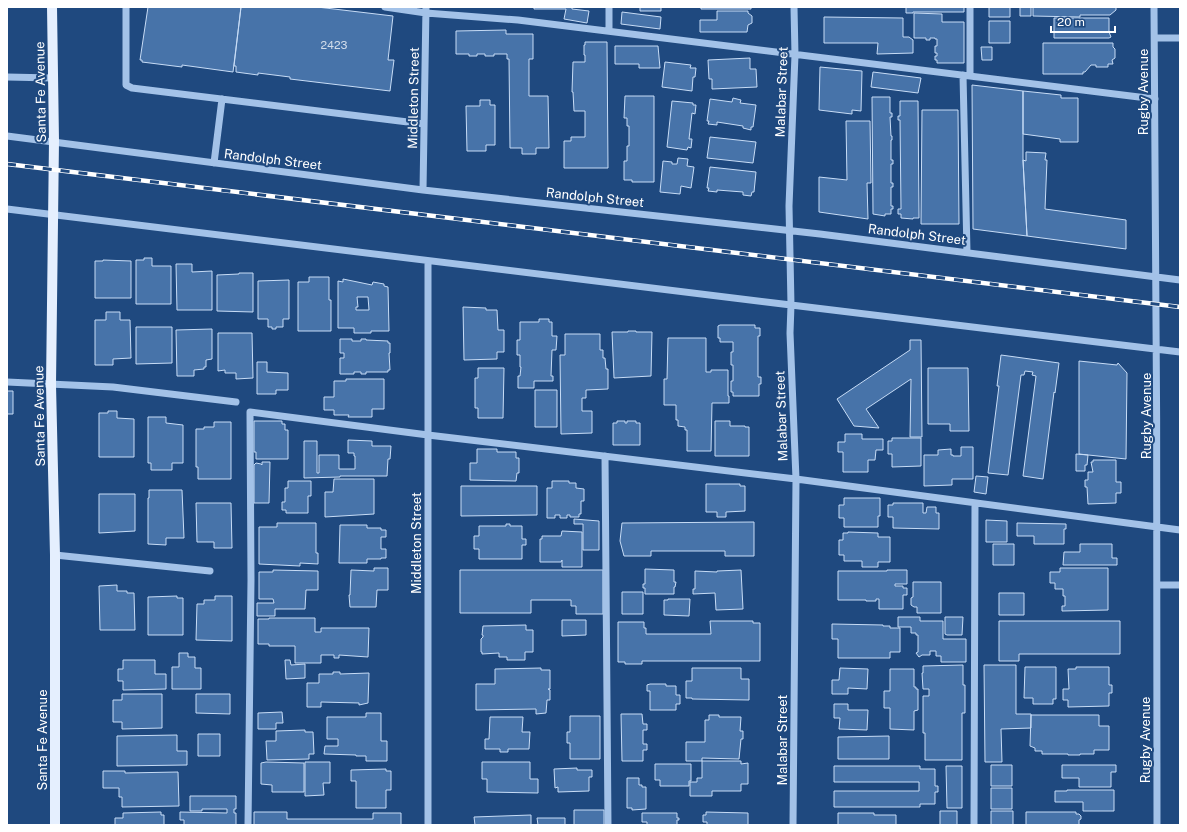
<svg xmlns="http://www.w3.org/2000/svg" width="1187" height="832" font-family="'Public Sans',sans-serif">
  <rect width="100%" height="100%" fill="#1f497f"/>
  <!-- building -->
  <path fill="#4773a9" stroke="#c7dcf6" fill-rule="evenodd" d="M148,7H241L233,72L182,65V67L142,62V60H140Z
    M241,7H317L393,16L388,60H394L390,91L290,79V77L258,73V75L236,72V66H234Z
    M534,7H572V9L589,11L587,23L564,19L566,9H534Z
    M640,7H661V11H640Z
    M701,7H751V9H701Z
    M906,7H964V12H913V13H906Z
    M989,7H1010V17H989Z
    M1020,7H1031V16H1020Z
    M1033,7H1116V10L1110,15H1080V17L1033,16Z
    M717,11H748V13L752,16V23L748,25L747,32H700V20H717Z
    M622,12L661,17L660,29L621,24Z
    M914,13L942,14V22H964V63H937V60H935V56H937V53H935V46H937V39H935V38H930V40H926V38H914Z
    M824,17L903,18V37H909L913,40V53L877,54L878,43H824Z
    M1054,18H1109V32L1111,37L1109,38H1054Z
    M989,21H1010V43H989Z
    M506,30V34H533V59H529V96H548L549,148H536V154H522V148H510L509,59H507V54H494V56H485V54H477V56H469V54H456V31Z
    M585,42H607L608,168H564V141H571V137H585V111H574L573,92H572L573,62H585V55H584V45H585Z
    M1043,43H1113V47L1115,49V58L1112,60L1113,64H1108V67H1096V65H1091L1085,72H1083V74H1043Z
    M615,46H658L660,68H639V64H615Z
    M981,47H992V60H982Z
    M750,58V69H756L757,87L712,89V79H709L708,60Z
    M665,62L691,65L690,68H696L695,77H693L692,91L662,87Z
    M820,67L862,71L861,111L852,110V114L819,110Z
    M873,72L921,78L918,93L871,87Z
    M972,85L1023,91V160L1027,236L973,229Z
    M1023,91L1061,95V98H1078V142H1060V139L1023,134Z
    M625,96H654V182H632V180H624V161H627V146H629V126H627V118H624Z
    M872,97H890V113H892V117H890L891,136H892V140H891V160H893V164H891V183H893V187H891V206H893V209H891V214H885V216L873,214Z
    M733,98L741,100L740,103L756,105L753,127H751V130L743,128V126L717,122V125L708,124L709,121H707L710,99L732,102Z
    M480,100H490V105H495V145H486V151H467L466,106H480Z
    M672,101L693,103V105H696L695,114L692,113L689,139H692L691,148L688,147L687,150L667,147Z
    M900,101H918L919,218H913V219L901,218V214H898V209H901L900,120H898V116H900Z
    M922,110H958L959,224H921Z
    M846,121H870L871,183H867L868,219L819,212V177L847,180Z
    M710,137L756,142L753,163L707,158Z
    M1026,152L1046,153L1045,160H1047L1045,209L1126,220V249L1027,236L1023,160L1026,161Z
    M678,158L688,159L687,166L694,167L691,188L681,186L680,194L660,192L663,161L672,162V164H677Z
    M710,167L756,172L754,192H752L751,196L743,195V192L717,190V192L708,191L709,188H707Z
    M144,258H152V266H171V304H136V260H144Z
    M103,260L131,261V298H95V261H103Z
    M176,264H192V272L212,271V310H177Z
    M239,273H253V312L217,311V275L239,274Z
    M309,277H329V300H331V331H298V282H309Z
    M343,279L372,285L373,282L384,284V286L388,287L389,331H371V333H354V328H338V281L343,282ZM357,297H368L369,310H356V307H358Z
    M289,280V319H283V327H276V329H272V327H268V319H258V281Z
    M463,307L486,308V310H497L498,330H504V352H497V359L464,360Z
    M106,312H120V320H130L131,358L113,359V365H95V320H106Z
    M539,319H549V322H552V336H557L556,350H552L551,376H553V381H534V388H518V376H520L521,367H520V355H517V340H520V322H539Z
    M720,325H755V328H760V336H758V377H761V384H759V396H733V392H731V381H733V365H731V352H733V342H720V338H718V326Z
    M136,327H172V363L136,364Z
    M212,329V359L206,360V367H204V369L194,370V376H177L176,330Z
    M628,331H636V332H652L651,376L614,378L612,332H628Z
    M218,333H252L253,378L236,379V373H225V370L218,371Z
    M565,334H600V350H603V358H605L606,369H608V389L586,390V398H582V411H592V433L561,434L560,355H565Z
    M668,338H706V372H711V370H728V396H729V403H712L711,451H687V430H685V427L678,426V420H676V405H664V379H667Z
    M340,339H352V341H361V339H366V340L388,341V343H390V353H389L390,370H388V372H366V374H361V372H354V374H340V358H344V353H340Z
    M910,340H921L922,437H910L911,379L866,409L879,428L854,426L837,399L910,350Z
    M1001,355L1059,363L1055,393L1054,392L1043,479L1023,476L1036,376L1032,375L1033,372L1025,371L1024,375H1021L1008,475L988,473L999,386H997Z
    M1079,361L1117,365L1118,363L1127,373L1126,459L1079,454Z
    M257,362H267V372L288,373V390H276V394H257Z
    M478,368H504L503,418H478V408H475V378H478Z
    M928,368H968L969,431H950V424H928Z
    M346,379H384V409H372V417H348L349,415H334V410H324V397H334V381H346Z
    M535,390H557V427H535Z
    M7,391H13V414H7Z
    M108,411H117V418L134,419V457H99V413H108Z
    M148,417H166V423L183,425V463H172V470H151V463H148Z
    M254,421H282V424H285V430H288V459H256V452H254Z
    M617,421H625V423H627V421H636V423H640V445H613V423H617Z
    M715,421H730V426H745V427H749V456H715Z
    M214,422H231V479H198V467H196V429H204V427H214Z
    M845,434H862V439H883V450H876L875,460H868V472H843V452H838V442H845Z
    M892,438H921V466L892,467V454H888V441H892Z
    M348,440L372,441V446H391L390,459H388L387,476H340V477L304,478V441H317V473H319V455H339V469H355V456H354V453H348Z
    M961,447H973V479H952V485L924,486V455H938V450L951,449V455H953V456H961Z
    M477,449H497V452H516V458H519V473H517L516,481L470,480V463H477Z
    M1076,454L1088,455L1087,465H1085V471H1076Z
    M1093,460H1116V482H1121V493H1116V503L1088,504L1087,487H1085V480H1088V472H1093L1091,462H1093Z
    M262,462H270L269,503H254V465L256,463L261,464L262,465Z
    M976,476L988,477L986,494L974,492Z
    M334,479H374V514L325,517V492H333Z
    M288,481H311V496H308V513H286V510H282V502H285V488H288Z
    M552,481H569V483H576V488L584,489V501H581V514H579V517H570V515H567V518H560V515H555V518H547V488H552Z
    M706,484H740V486H745V511L726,512V517H717V512H706Z
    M461,486H537V515L461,516Z
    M149,490H182L184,538H166V545L148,544V498H149Z
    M99,494H135V531L99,533Z
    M844,498H880V516H878V527H844V518H839V505H844Z
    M196,503H231L232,548H214V542H197Z
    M893,503H923V513H926L927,507H936V513H939V529L893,528V517H888V505H893Z
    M574,519L599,521V550H583V524H574Z
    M986,520L1007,521V542H986Z
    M754,522V556H725V551H651V556H624L620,541L622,523Z
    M277,523H316V553H318V564L300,563V566L259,564V527H277Z
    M1017,523L1066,524V529H1064V544H1034V536H1017Z
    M506,524H510V526H522V539H526V545H522V559H479V549H474V536H479V526H506Z
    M340,525H367V528H381V530H386V537H381V549H386V558H381V559H367V563H339Z
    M562,531L582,532V567H562V560L561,562H540V539H542V536H561Z
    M848,532L878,533V537H890V562H878V567H862V561H844V555H839V540H843V533H848Z
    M993,544H1014V565H993Z
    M1080,544H1112V558H1117V565H1063L1064,552H1080Z
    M374,568H388V590H377L376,607H350L349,595H350L351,570L374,571Z
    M1060,568H1108V610L1062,611V606H1065V596H1063V589H1055V583H1050V572H1060Z
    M645,569L674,570V582H676L675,587H674V594H645V588H643V584H645Z
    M273,570L318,571V590H306L305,609H275V616H257V603H274L273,599H259V572H273Z
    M460,570H603V614H576V606H571V600H531V613H460Z
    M741,570L743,609L716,610L715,593L693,594V589H695V571L717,572V571Z
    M887,570H907V584H895V586H903V588H907V595H903V609H879V599H876V601H866V600H838V571H887Z
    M913,582H941V613H917V607H914L911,605V598L913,597Z
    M117,585V591H127V593H134L135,630H100L99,586Z
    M622,592H643V614H622Z
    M999,593H1024V615H999Z
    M177,596V598H183V635H148V597Z
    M215,596H232V641L196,640L197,604H204V600H215Z
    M668,599H690L689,616L664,615V600H668Z
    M898,617H920V621H943V639H966V662H941V656H936V651H930V655H922L919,657L916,653L918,652V635H916V633H911V627H898Z
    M945,617H963L962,635H947L945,634Z
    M269,618H315V632H321V628H369L368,657L339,655V658H334V655H321V663H295V646H269V644H258V619H269Z
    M562,620H586V635L562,636Z
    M710,621H753V623H760V661H642V664H625V662H618V622H644V628H646V634H711Z
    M999,621H1120V654H1019V661H999Z
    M832,624L883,625V626H890V628H900V652H890V658H838V639H832Z
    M526,625V630H533V652H525V660H507V657H499V653L482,654V652H481V639L483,637V635H482L483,626Z
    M179,653H188V657H195V668H201V689H172V667H179Z
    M123,660H155V674H166V689L123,690V681H118V669H123Z
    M285,660H290L291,665L305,664V678L286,679Z
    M963,665V685H965V713H962V760H925V733H923V696H929V689H923L922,673H923V666Z
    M984,665H1016V714H1031V728L1001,729L1002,762H985Z
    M1025,667H1056V699H1053V704H1033V698H1024Z
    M1076,667H1109V685H1112V693H1109V706L1068,707V700H1063V689H1069L1068,669H1076Z
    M541,668V670H550V689H548L550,690V700H547L546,713L536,714V709L476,710V684H495V669Z
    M692,668H741V679H749V700L692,699V698H686V681H692Z
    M840,668L868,669L867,689L848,688V694H832V680H839Z
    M890,669H914V687H916V689H918V710L914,711V730L890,729V708H884V691H890Z
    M333,672H340V674L369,673L368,703L359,705V703L321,702V707H307V683H319V674H333Z
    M650,684H666V686H676V695H680V704H676V710H650V691H647V685Z
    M122,694H162V728L122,729V722H113V700H122Z
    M196,694H230V714L196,713Z
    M834,704H848V710H868L867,730L839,729L840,718H834Z
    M282,712L283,723H276V729H258V713Z
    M366,713H381V741H387V761H366V756H356V755L324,754L325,746H338V739H327V717H366Z
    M621,714H642L643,724H647V730H643V744H647V750H643V761H622Z
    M709,715H719V717H741L740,731H743V739H741L739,759L702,758V761H686V742H705V720H709Z
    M1031,715H1099V726H1109V750H1094V754H1080V755H1068V754H1042V751H1035V748L1030,746Z
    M570,716H600V759H570V743H567V732H570Z
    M490,717H523L522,732H530L529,749H508V752H500V749H485V739H489Z
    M305,730V732H313L314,754H309V759L267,760L266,741H276V731Z
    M198,734H220V756H198Z
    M177,735V751H187V765L117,766V736Z
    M889,736V759H838V737Z
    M702,761H741V764L748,763V784H741V791H712V796H690V782H697V778H702Z
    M266,762L304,763V792H272V785L261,784V763Z
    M305,762H330V783H323L324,795L305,796Z
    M482,762H530V779H538V793L487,792V779H482Z
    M655,764H691V781H689V786H660V780H655Z
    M991,765H1012V786H991Z
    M1062,765H1116V772H1111V787H1079V778H1062Z
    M834,766H920V769H935V786H938V792H935V804H920V807H834V791H919V782H834Z
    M946,766H962V808H947Z
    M577,768V770H592V777H589V791L558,792V787L555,788L554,769Z
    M386,769V771H391V790H386V808H356V781H351V770Z
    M103,771H125V773L178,772L179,806L122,807V797H119V788H103Z
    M627,778H639V785H642V787H646V809L632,810V808H627Z
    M991,788H1012V809H991Z
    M1067,790H1114V811H1083V802H1055V791H1067Z
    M190,796H236V809H234V813H236V825H184V820H180V812L227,813V809H202V811H190Z
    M574,810H604V825H574Z
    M940,811H957V825H940Z
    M991,811H1013V825H991Z
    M161,812V815H164V825H115V818H123V813Z
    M254,812H287V819H373V813H401V825H254Z
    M706,812L748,813V825H707V822H703V815H706Z
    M1026,812H1076V814H1079L1081,816V819L1079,820V825H1026Z
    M642,813H677V818H679V820H677V825H647V822H642Z
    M838,813H874V815H896V825H838Z
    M531,815V825H475L474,817Z
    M537,818H565V825H538Z"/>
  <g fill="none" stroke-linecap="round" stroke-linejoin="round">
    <!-- minor -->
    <path stroke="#a3c2e8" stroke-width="7" d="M126,7V85L132,88L424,124
      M385,7L426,13L518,20L1155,99
      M609,7V31
      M970,7V76
      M1154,7C1157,280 1157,552 1157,825
      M1155,38H1180
      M963,75L967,252
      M7,77L53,78
      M7,136L423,190L820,234L1180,280
      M214,163L222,99
      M423,190L426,7
      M7,209L791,305L1180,352
      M428,261V825
      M7,382L113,387L236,402
      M605,456L608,825
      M55,555L210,571
      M1157,585H1180
      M248,825L251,580L250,412L428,435L796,479L1180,530
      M793,825L796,479L790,333L791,305L789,206L795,55L794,7
      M974,825L975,503"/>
    <!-- major -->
    <path stroke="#e5effe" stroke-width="10" d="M52,7L54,141L51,385L55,555V825"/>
    <!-- rail casing -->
    <g stroke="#fff" stroke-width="4.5">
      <path id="rail" d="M7,164L1180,307"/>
    </g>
    <!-- rail -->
    <use href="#rail" stroke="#1f497f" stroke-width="3" stroke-dasharray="9" stroke-linecap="butt"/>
  </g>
  <g text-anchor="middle" stroke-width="4" stroke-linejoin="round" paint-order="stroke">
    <!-- number labels -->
    <g font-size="11" fill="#d1dcea">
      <text x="334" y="49">2423</text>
    </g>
    <!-- street labels -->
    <g font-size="13" fill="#fff" stroke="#1f497f">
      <text transform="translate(40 92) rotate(-91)" y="5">Santa Fe Avenue</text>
      <text transform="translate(781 92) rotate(-88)" y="5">Malabar Street</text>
      <text transform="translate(1143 92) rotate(-90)" y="5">Rugby Avenue</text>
      <text transform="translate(413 98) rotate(-89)" y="5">Middleton Street</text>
      <text transform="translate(273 159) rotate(7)" y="5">Randolph Street</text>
      <text transform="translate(595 197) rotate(6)" y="5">Randolph Street</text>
      <text transform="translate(917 234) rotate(7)" y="5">Randolph Street</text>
      <text transform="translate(39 416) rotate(-91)" y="5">Santa Fe Avenue</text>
      <text transform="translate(781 416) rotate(-92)" y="5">Malabar Street</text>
      <text transform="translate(1146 416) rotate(-90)" y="5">Rugby Avenue</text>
      <text transform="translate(416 543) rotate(-90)" y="5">Middleton Street</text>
      <text transform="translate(42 740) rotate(-90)" y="5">Santa Fe Avenue</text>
      <text transform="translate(782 740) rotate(-90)" y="5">Malabar Street</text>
      <text transform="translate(1145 740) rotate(-90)" y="5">Rugby Avenue</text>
    </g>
  </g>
  <!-- border -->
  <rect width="1187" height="832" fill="none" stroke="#ffffff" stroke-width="16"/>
  <!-- scale -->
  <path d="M1051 26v6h64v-6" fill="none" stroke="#ffffff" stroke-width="2"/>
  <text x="1057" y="26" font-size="12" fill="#ffffff" stroke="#1f497f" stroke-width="3" paint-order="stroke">20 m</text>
</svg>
